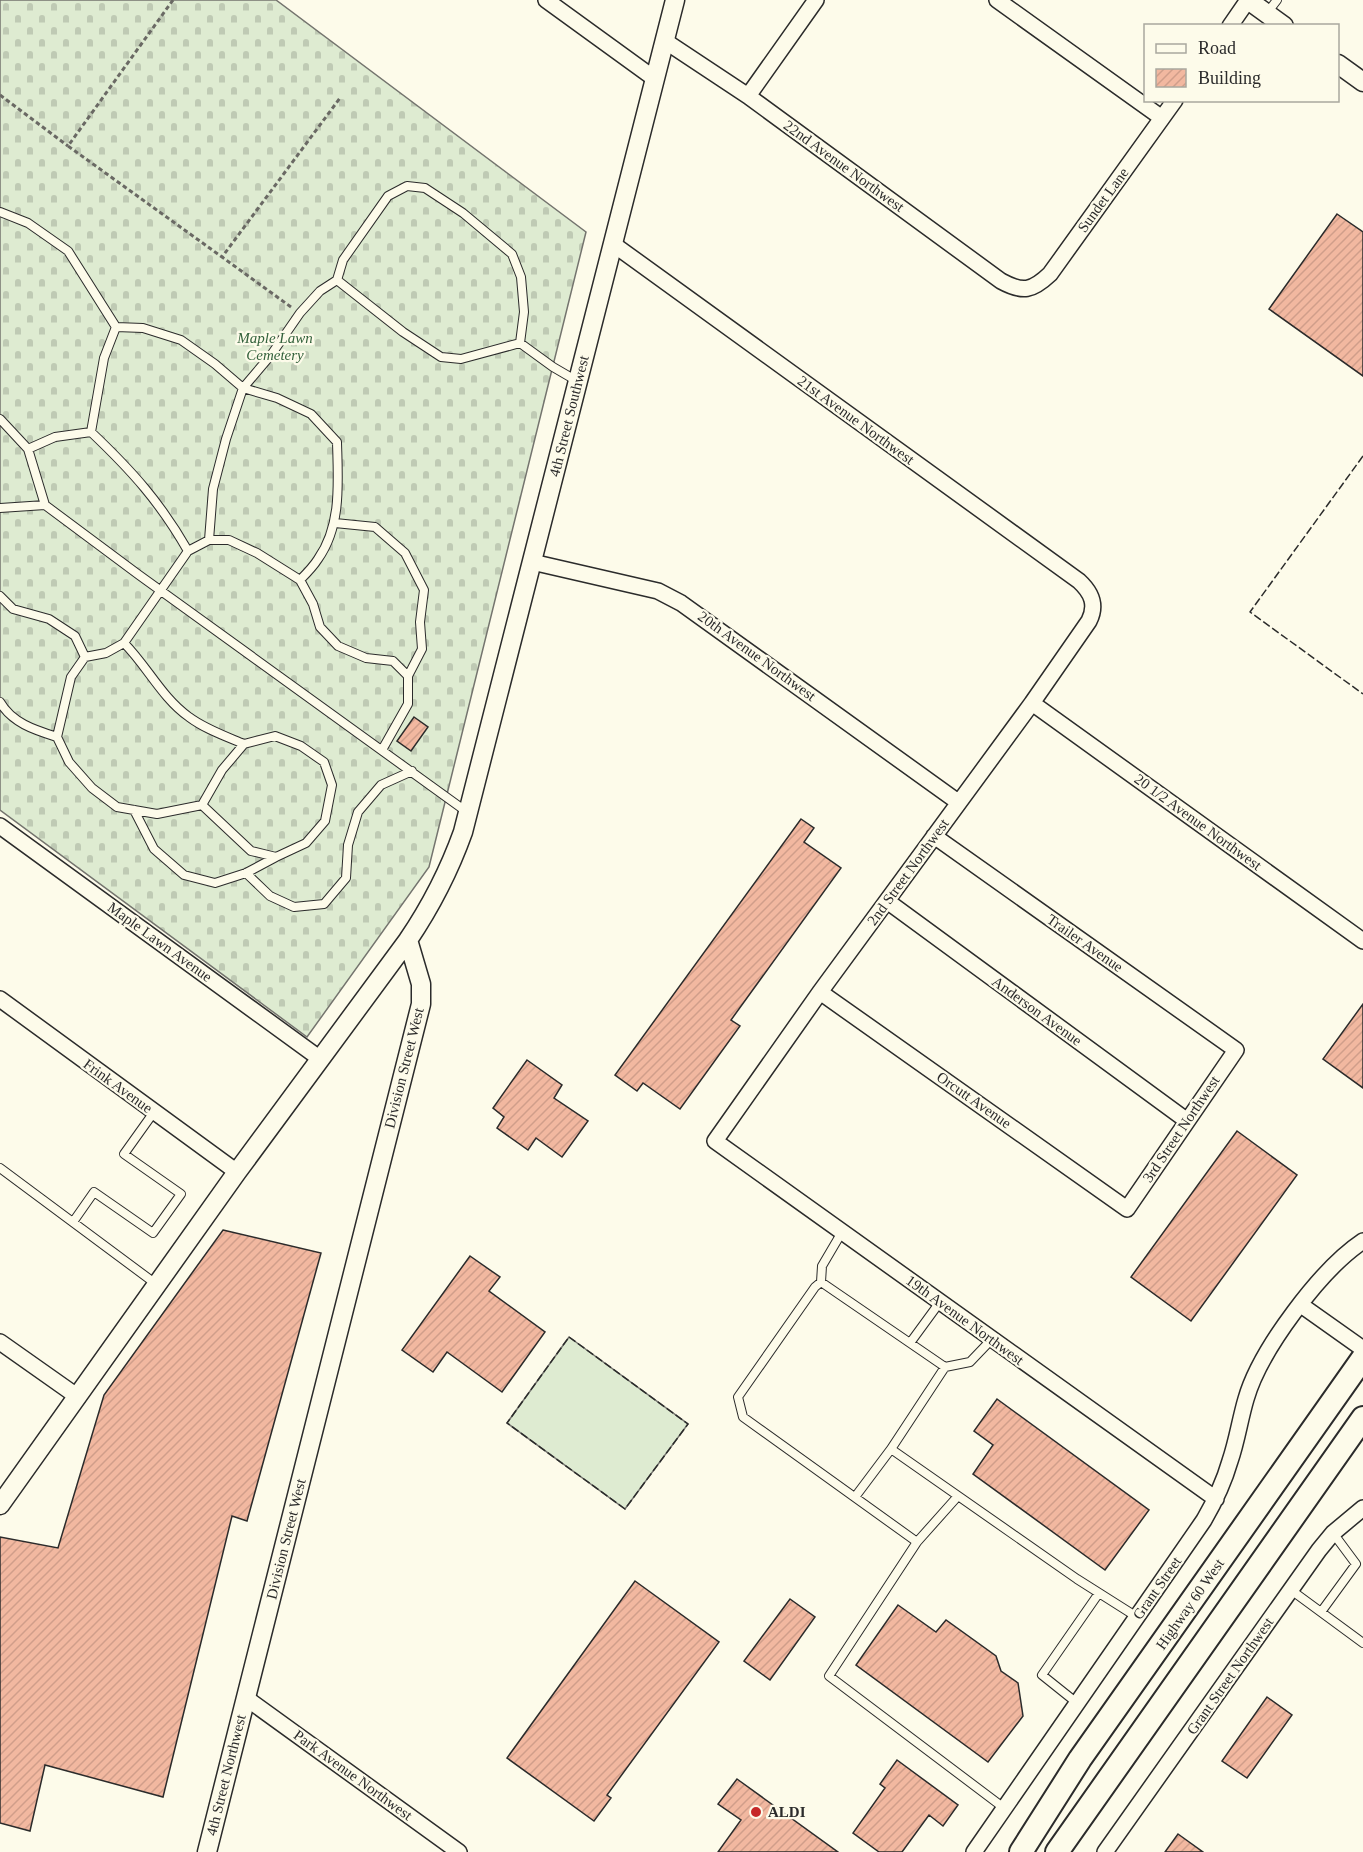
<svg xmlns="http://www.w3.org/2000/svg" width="1363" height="1852" font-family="Georgia,serif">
  <defs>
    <pattern id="cemetery-stones" width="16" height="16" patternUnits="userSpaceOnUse" patternTransform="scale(1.5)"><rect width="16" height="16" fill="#deebd1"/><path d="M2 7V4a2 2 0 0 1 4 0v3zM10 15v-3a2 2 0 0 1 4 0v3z" fill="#bfcab4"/></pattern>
    <pattern id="building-hatch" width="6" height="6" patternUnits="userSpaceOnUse" patternTransform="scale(1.5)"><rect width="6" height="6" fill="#f2b8a0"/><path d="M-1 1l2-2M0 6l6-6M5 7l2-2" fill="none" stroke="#d09e8a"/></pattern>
  </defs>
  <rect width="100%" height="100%" fill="#fdfbea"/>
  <!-- grass -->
  <path fill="#deebd1" stroke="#74746e" stroke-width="1.5" d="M569,1337L688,1424L625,1509L507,1423Z"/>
  <!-- cemetery -->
  <path fill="url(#cemetery-stones)" stroke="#74746e" stroke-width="1.5" d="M0,0H276L586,232L429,867L307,1037L0,810Z"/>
  <!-- building -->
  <path fill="url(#building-hatch)" stroke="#2b2b2b" stroke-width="1.5" d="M1337,214L1363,232V376L1269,309Z
    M414,717L428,727L411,751L397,741Z
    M801,819L814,828L804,842L841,868L731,1020L740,1026L680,1109L643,1083L637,1091L615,1075Z
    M1363,1004V1088L1323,1059Z
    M527,1060L562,1085L554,1098L588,1121L562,1157L536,1138L528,1150L497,1128L504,1117L493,1108Z
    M1237,1131L1297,1175L1191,1321L1131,1277Z
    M223,1230L321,1253L247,1521L232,1516L163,1797L45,1765L30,1831L0,1823V1537L58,1548L104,1395Z
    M470,1256L500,1277L489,1291L545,1332L502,1392L447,1352L433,1372L402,1350Z
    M997,1399L1149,1510L1105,1570L973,1474L993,1445L974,1431Z
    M635,1581L719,1642L607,1795L611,1798L594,1821L507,1758Z
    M790,1599L815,1617L770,1680L744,1661Z
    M898,1605L936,1632L946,1620L996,1656L1001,1671L1018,1683L1023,1716L988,1762L856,1665Z
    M1267,1697L1292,1715L1247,1778L1222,1761Z
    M897,1760L958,1805L943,1826L929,1815L902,1852H879L853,1833L885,1788L880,1784Z
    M737,1779L838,1852H718L741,1820L718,1804Z
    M1178,1834L1203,1852H1165Z"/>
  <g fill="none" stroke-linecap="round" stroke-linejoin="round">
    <!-- service casing -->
    <g stroke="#2b2b2b" stroke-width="10">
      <path id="service" d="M1267,13L1277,0
        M0,212L28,223L68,251L116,327
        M337,280L320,291L300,313L271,355L243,388L226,439L213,489L209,540H229L257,553L300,580L313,604L320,627L338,646L366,658L393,661L408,676V704L382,750
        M520,343L461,359L441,357L403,332L337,280L343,260L388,196L407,186L425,188L463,213L512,254L521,277L524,312L520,343L553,367L577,381
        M0,419L28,449L45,505L139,575L467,812
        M28,449L55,437L91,432
        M0,508L45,505
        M335,523L375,527L405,553L424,590L420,622L422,649L408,676
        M209,540L188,551C160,502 132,471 91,432L104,358L116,327L143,328L181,340L215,364L243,388L277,398L311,414L337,442C338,482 342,525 318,559C313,567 306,574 300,580
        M0,596L13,609L49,619L75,636L85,657L106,653L124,643L188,551
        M124,643C147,666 162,698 189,717C205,729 225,736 244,744
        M0,702C12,723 35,730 57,737L69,762L92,788L117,807L157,814L202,805
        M275,736L301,746L324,762L332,785L325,821L306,843L276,857L251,851L202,805L222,770L244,744Z
        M57,737L71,677L85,657
        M134,810L154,849L184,875L215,883L246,873L276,857
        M246,873L270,896L294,907L324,904L346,878L348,845L358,812L381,785L412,771
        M0,1168L156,1284
        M73,1222L94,1192L153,1233L181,1194L124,1154L154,1112
        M821,1282L822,1266L842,1232
        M910,1343L940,1302
        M945,1367L970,1362L992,1339
        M855,1497L891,1449
        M917,1542L958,1496
        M1291,1590L1363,1643
        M1321,1612L1356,1564L1333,1533
        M1077,1703L1042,1675L1099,1593
        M1004,1808L829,1676L917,1542L743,1417L738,1397L815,1287L821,1282L945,1367L891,1449L1077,1579L1137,1617"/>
    </g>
    <!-- minor casing -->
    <g stroke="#2b2b2b" stroke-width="18">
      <path id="minor" d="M546,0L655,79
        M997,0L1162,118
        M1230,26L1248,0
        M665,41L748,96L1001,281C1023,293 1032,291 1050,274L1175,100
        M748,96L816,0
        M613,244L1079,581C1092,593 1097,605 1089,621L1032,703L820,992L715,1141L1216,1499
        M532,562L658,591L681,603L958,802
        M1032,703L1363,941
        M0,826L319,1058
        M887,901L1186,1120
        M820,992L1127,1209L1236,1050L934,836
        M0,999L237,1172
        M1301,1305L1363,1349
        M0,1342L78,1397
        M246,1698L459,1852
        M974,1852L1204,1520C1215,1501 1224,1482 1230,1461C1237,1441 1240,1419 1246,1399C1260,1350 1321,1269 1363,1241
        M1105,1852L1319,1550L1333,1533L1363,1508"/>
    </g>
    <!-- tertiary casing -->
    <g stroke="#2b2b2b" stroke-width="21">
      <path id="tertiary" d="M1248,0L1284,26
        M1338,64L1363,82
        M408,940C431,906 449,871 463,832L675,0
        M0,1505L237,1172L408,940L421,984V1004L207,1852"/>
    </g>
    <!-- primary casing -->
    <g stroke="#2b2b2b" stroke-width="26">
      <path id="primary" d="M1021,1852L1080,1759L1363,1358
        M1057,1852L1363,1418"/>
    </g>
    <!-- path -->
    <path stroke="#6a6964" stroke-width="3" stroke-dasharray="4.5 3" stroke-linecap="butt" d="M173,0L68,146L222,257
      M0,95L68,146
      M291,307L222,257L340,98"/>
    <!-- service -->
    <use href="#service" stroke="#fdfbea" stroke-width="8"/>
    <!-- minor -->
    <use href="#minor" stroke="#fdfbea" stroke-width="15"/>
    <!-- tertiary -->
    <use href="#tertiary" stroke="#fdfbea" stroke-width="18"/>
    <!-- primary -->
    <use href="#primary" stroke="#fdfbea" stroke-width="22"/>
    <!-- fence -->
    <path stroke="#2b2b2b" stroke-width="1.5" stroke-dasharray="8 3" stroke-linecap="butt" d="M1363,456L1250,612L1363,694
      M569,1337L688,1424L625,1509L507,1423Z"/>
  </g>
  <!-- markers -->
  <circle fill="#c62828" stroke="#fdfbea" stroke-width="2" cx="756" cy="1812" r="6"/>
  <g text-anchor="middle" stroke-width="4.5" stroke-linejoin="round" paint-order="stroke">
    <!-- street labels -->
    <g font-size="15" fill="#2b2b2b" stroke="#fdfbea">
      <text transform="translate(844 166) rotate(36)" y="5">22nd Avenue Northwest</text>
      <text transform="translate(1103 200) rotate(-54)" y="5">Sundet Lane</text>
      <text transform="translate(569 416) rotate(-76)" y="5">4th Street Southwest</text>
      <text transform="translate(856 420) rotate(36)" y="5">21st Avenue Northwest</text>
      <text transform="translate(757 656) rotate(36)" y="5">20th Avenue Northwest</text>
      <text transform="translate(1198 822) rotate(36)" y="5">20 1/2 Avenue Northwest</text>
      <text transform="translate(908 872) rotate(-54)" y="5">2nd Street Northwest</text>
      <text transform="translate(160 942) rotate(36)" y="5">Maple Lawn Avenue</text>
      <text transform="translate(1085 943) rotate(35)" y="5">Trailer Avenue</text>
      <text transform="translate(1037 1011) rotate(36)" y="5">Anderson Avenue</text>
      <text transform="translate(404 1068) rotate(-76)" y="5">Division Street West</text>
      <text transform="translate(118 1086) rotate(36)" y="5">Frink Avenue</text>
      <text transform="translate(974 1100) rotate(35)" y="5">Orcutt Avenue</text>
      <text transform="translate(1181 1129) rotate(-56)" y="5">3rd Street Northwest</text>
      <text transform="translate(965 1320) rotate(36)" y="5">19th Avenue Northwest</text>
      <text transform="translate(286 1539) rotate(-76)" y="5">Division Street West</text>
      <text transform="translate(1157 1588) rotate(-55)" y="5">Grant Street</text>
      <text transform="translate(1190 1604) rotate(-55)" y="5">Highway 60 West</text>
      <text transform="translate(1230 1676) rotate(-55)" y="5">Grant Street Northwest</text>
      <text transform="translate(226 1775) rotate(-76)" y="5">4th Street Northwest</text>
      <text transform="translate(353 1775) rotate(36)" y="5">Park Avenue Northwest</text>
    </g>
    <!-- park labels -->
    <g font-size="15" font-style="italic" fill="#34623c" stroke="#fdfbea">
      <text x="275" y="343">Maple Lawn<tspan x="275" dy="17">Cemetery</tspan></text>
    </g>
    <!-- poi labels -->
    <g font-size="15" font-weight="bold" fill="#2b2b2b" stroke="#fdfbea" text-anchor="start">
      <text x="768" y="1817">ALDI</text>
    </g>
  </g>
  <!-- legend -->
  <rect x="1144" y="24" width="195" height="78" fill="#fdfbea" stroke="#a9a89e" stroke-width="1.5"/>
  <rect x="1156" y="44" width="30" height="9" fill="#fdfbea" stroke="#a9a89e" stroke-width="1.5"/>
  <text x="1198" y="54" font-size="18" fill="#2b2b2b">Road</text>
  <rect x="1156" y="69" width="30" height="18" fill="url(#building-hatch)" stroke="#a9a89e" stroke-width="1.5"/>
  <text x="1198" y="84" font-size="18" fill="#2b2b2b">Building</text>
</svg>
